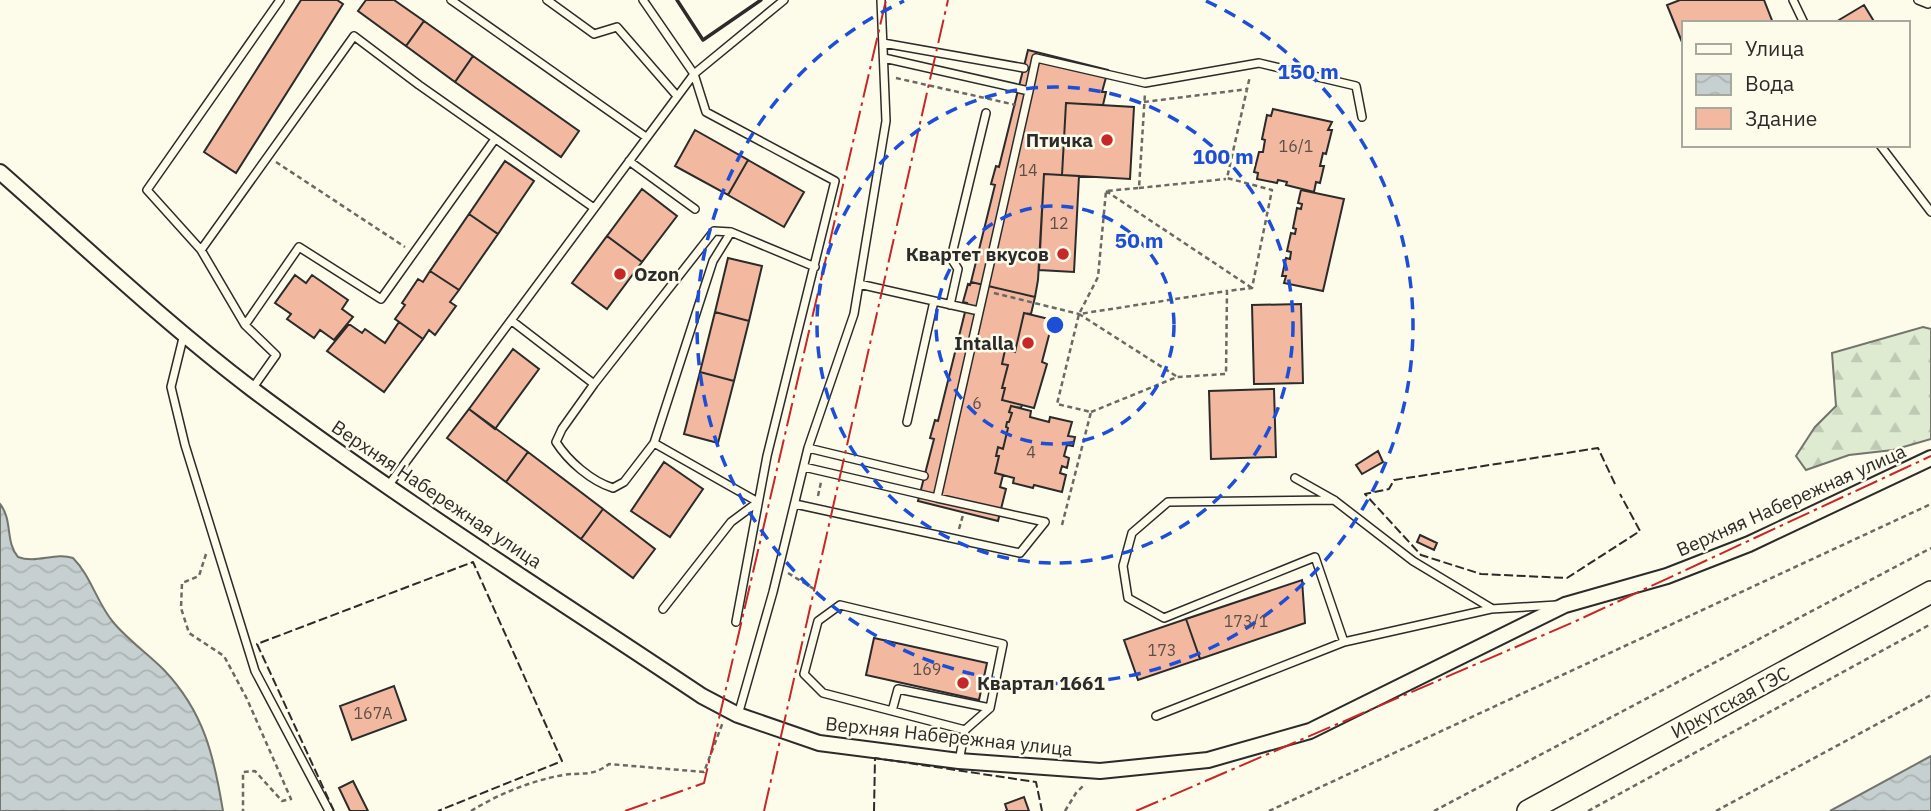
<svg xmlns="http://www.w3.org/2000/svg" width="1931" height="811" font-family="'IBM Plex Sans',sans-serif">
  <defs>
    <pattern id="forest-firs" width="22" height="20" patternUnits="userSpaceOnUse" patternTransform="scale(1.75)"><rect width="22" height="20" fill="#deebd1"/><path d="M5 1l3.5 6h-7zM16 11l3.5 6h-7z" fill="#bfcab4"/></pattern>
    <pattern id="water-waves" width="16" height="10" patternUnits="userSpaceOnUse" patternTransform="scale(1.75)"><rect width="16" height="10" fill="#c7d0d0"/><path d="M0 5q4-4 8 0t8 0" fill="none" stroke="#abb3b3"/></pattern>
  </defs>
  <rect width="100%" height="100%" fill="#fdfbea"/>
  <!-- forest -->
  <path fill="url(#forest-firs)" stroke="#74746e" stroke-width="2" d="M1923,327L1931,329V439L1893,450L1849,455L1806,470L1796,456L1815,427L1836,406L1832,353Z"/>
  <!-- water -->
  <path fill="url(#water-waves)" stroke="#74746e" stroke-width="2" d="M0,504C13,520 5,542 18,557C36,564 55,552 73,558C91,576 97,603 113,622C128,640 148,654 164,670C204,712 214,756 223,811H0Z
    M1931,756V811H1830Z"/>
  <!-- building -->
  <path fill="#f2b8a0" stroke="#2b2b2b" stroke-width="2" d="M301,0H337L343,4L236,173L204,152Z
    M366,0H394L424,21L406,46L358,11Z
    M1680,0H1764L1773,23H1684V47L1667,5Z
    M1864,5L1875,23H1841L1839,20Z
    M424,21L473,56L455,82L406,46Z
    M1028,50L1108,70L1102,92H1106L1103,105L1066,103L1062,175L1044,174L1038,280L1035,297L971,282L995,185L991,184L996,166L999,167Z
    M473,56L579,131L561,157L455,82Z
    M1066,103L1134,107L1130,179L1062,175Z
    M1273,109L1332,122L1328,130H1332L1326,154L1323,153L1320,166H1324L1320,183L1316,182L1314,192L1286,185L1287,182L1278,180L1277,183L1257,179L1258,173L1254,172L1259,152H1263L1265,140L1262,139L1267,115L1271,116Z
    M695,130L748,160L728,195L675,166Z
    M748,160L804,192L784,227L728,195Z
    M505,161L534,181L498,234L469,214Z
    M1044,174L1079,176L1074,272L1039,270Z
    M642,189L677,216L642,262L607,236Z
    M1301,190L1344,199L1323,291L1284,283L1286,276H1282L1286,258L1290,259L1291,252L1287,251L1291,233L1295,234L1296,229L1293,228L1297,208L1301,209L1302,204L1298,203Z
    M469,214L498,234L459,290L430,271Z
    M607,236L642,262L607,309L572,283Z
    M728,258L762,266L749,321L715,312Z
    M430,271L459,290L450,302L456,306L435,335L429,330L423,339L395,319L405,305L402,303L418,279L423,282Z
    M295,275L306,283L312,275L348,300L342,309L353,317L334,340L320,330L314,338L287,319L291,314L275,303Z
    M971,282L1035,297L1031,314L1024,313L1015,352L1005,350L1002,364L1008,365L1002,388H1005L1002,400L1022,405L1021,408L1011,406L1009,412L1012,413L1009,422H1007L1006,427L1008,428L1003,449L998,447L996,456H999L995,473L1003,475L1000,487L1006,489L998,521L918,501L934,439L930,438L935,420L938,421L966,308L967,303L963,302L968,284L970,285Z
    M1301,304L1303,383L1254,384L1252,305Z
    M715,312L749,321L734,381L700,372Z
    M1024,313L1053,320L1042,362L1047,364L1034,408L1002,400L1005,388H1002L1008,365L1002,364L1005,350L1015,352Z
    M399,322L423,339L384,392L327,351L349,324L362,333L365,329L385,343Z
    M513,349L539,369L495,429L469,409Z
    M700,372L734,381L718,443L684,434Z
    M1274,389L1276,457L1211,459L1209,391Z
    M1011,406L1031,411L1030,417L1049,422L1050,417L1072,422L1068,436L1075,437L1073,446L1067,445L1064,456L1069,458L1067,468L1062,466L1060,473L1066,475L1062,492L1034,485L1033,488L1013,483L1014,478L995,473L999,456H996L998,447L1003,449L1008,428L1006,427L1007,422H1009L1012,413L1009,412Z
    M469,409L528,452L506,482L447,438Z
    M1378,451L1383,462L1362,474L1356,465Z
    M528,452L603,509L581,539L506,482Z
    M664,462L703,489L670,537L631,511Z
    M603,509L655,549L633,578L581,539Z
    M1420,535L1437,543L1434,550L1417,542Z
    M1302,580L1305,623L1200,659L1186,619Z
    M1186,619L1200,659L1138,680L1124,640Z
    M874,638L987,663L979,700L866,675Z
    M394,686L406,720L352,740L340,706Z
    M353,781L368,811H350L339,788Z
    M1024,797L1029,811H1006L1007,810L1005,804Z"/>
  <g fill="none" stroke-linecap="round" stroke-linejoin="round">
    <!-- service casing -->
    <g stroke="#2b2b2b" stroke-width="10">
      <path id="service" d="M451,0L646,137
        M547,0L594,34L617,27L677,96
        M643,0L694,74L784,0
        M1793,0L1804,23
        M1918,0L1928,4L1931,1
        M883,43L1024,68
        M694,74L706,112L835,181L767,456L736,622
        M1029,91L1036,58L1145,83L1259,63L1356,86L1362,117
        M1880,145L1931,212
        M629,161L695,209
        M201,250L147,190L280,0
        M859,284L934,301L907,422
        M934,301L979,311
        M950,305L958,269L951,258L986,113
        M512,321L594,384L714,231L731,232L815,267
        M245,325L201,250L354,36L419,85L594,208
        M184,334L171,387L185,445L255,671L329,811
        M594,384L562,429L556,442C568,461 591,481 613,488L624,482L654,443L713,261L731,232
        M252,389L276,355L245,325L299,247L381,299L495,139
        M654,443L758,502L731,522L663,609
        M808,448L924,476
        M804,467L937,498
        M1295,478L1334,500L1413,561L1491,608
        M388,486L694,74
        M1334,500L1168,502L1132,533L1123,566L1128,598L1164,618L1315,557L1344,642
        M795,504L1020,553L1045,522L937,498L1029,91L884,58
        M892,711L898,689L990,708
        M738,715L773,592L808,448L854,314L886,121L881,0
        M1156,716L1344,642L1491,609L1557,605
        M959,761L965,730L990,708L1003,644L840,605L818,621L804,674L823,693L965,730"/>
    </g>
    <!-- minor casing -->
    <g stroke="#2b2b2b" stroke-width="18">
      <path id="minor" d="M0,172C83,245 164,322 252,389C397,498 551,595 702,696L738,715L819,743L959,761L1100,771L1208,760L1310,731L1565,605L1667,576L1749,544L1931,458"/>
    </g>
    <!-- secondary casing -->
    <g stroke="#2b2b2b" stroke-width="24">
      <path id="secondary" d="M1528,811L1931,592"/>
    </g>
    <!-- path -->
    <path stroke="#6a6964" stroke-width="2.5" stroke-dasharray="5 3.5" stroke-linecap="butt" d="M896,78L1016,105
      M1144,102L1248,89
      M276,162L405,247
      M1139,188L1226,179
      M1106,191L1252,288
      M994,293L1079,314
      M1176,376L1079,314L1227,291
      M1091,412L1177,377L1226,374L1227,291L1252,288L1272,190L1227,178L1250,76
      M818,496L821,482
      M1062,525L1091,412L1057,404L1079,314L1098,277L1106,191L1139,188L1145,93
      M959,529L963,515
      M206,554L199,576L182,583L181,608L189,633L224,656L247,699L291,799L282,801L255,771L243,772V811
      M788,573L814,589
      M471,811C499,794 530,781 563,775C582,772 592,777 609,764L704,772L723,722
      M1065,811L1076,793L1084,785
      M1269,811L1931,504
      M1434,811L1931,548
      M1588,811L1931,624
      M1716,811L1931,695"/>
    <!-- service -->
    <use href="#service" stroke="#fdfbea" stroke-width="7"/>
    <!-- minor -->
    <use href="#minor" stroke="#fdfbea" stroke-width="14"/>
    <!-- secondary -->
    <use href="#secondary" stroke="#fdfbea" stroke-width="21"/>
    <!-- fence -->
    <path stroke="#2b2b2b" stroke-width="2" stroke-dasharray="9 3.5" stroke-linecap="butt" d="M1615,484L1598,448L1394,480L1389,489L1365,494L1421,555L1481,574L1567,578L1640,531L1620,494
      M334,811L257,644L473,562L562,761L438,811
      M874,811L875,758L1036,782L1042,811"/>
    <!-- wall -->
    <path stroke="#2b2b2b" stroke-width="3.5" d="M677,0L703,40L761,0"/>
    <!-- power -->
    <path stroke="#c62828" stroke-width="2" stroke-dasharray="24 5 3.5 5" stroke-linecap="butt" d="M625,811L704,783L886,0
      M764,811L948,0
      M1136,811L1576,621L1931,456"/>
  </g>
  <!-- distance rings -->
  <g fill="none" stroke="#1d4ed8" stroke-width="3.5" stroke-dasharray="12 9">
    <circle cx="1055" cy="325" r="119"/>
    <circle cx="1055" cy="325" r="238"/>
    <path d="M1206 1A358 358 0 1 1 904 1"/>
  </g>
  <!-- markers -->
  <g fill="#c62828" stroke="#fdfbea" stroke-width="2.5">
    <circle cx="1107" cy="140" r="7"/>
    <circle cx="1063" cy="254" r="7"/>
    <circle cx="620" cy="274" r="7"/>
    <circle cx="1028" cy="343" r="7"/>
    <circle cx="963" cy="683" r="7"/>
  </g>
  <g text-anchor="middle" stroke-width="5" stroke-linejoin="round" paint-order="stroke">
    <!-- number labels -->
    <g font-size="16" fill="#5d4e48">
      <text x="1296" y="152">16/1</text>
      <text x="1028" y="176">14</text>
      <text x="1059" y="229">12</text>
      <text x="977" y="409">6</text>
      <text x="1031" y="458">4</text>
      <text x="1246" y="627">173/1</text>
      <text x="1162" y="656">173</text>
      <text x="927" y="675">169</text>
      <text x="373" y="719">167А</text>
    </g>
    <!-- poi labels -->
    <g font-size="19" font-weight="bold" fill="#2b2b2b" stroke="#fdfbea" text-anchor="end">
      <text x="1093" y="147">Птичка</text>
      <text x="1049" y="261">Квартет вкусов</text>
      <text x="634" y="281" text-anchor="start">Ozon</text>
      <text x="1014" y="350">Intalla</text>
      <text x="977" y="690" text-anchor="start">Квартал 1661</text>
    </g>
    <!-- street labels -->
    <g font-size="19" fill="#2b2b2b" stroke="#fdfbea">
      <text transform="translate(437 494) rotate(34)" y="7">Верхняя Набережная улица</text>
      <text transform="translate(1791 500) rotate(-24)" y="7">Верхняя Набережная улица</text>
      <text transform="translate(1730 702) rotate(-28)" y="7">Иркутская ГЭС</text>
      <text transform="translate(949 736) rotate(6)" y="7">Верхняя Набережная улица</text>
    </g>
  </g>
  <circle cx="1055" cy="325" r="10" fill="#1d4ed8" stroke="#fdfbea" stroke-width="3.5"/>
  <g font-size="21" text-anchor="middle" font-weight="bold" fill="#1d4ed8" stroke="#fdfbea" stroke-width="5" stroke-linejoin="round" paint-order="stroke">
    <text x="1308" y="79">150 m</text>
    <text x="1223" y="164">100 m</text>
    <text x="1139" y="248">50 m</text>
  </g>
  <!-- legend -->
  <rect x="1682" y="21" width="228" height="126" fill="#fdfbea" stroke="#a9a89e" stroke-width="2"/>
  <rect x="1696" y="44" width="35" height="10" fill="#fdfbea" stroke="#a9a89e" stroke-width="2"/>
  <text x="1745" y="56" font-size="21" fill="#2b2b2b">Улица</text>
  <rect x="1696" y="74" width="35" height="21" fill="url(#water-waves)" stroke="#a9a89e" stroke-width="2"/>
  <text x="1745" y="91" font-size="21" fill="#2b2b2b">Вода</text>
  <rect x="1696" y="108" width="35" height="21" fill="#f2b8a0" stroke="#a9a89e" stroke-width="2"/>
  <text x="1745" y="126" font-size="21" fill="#2b2b2b">Здание</text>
</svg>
